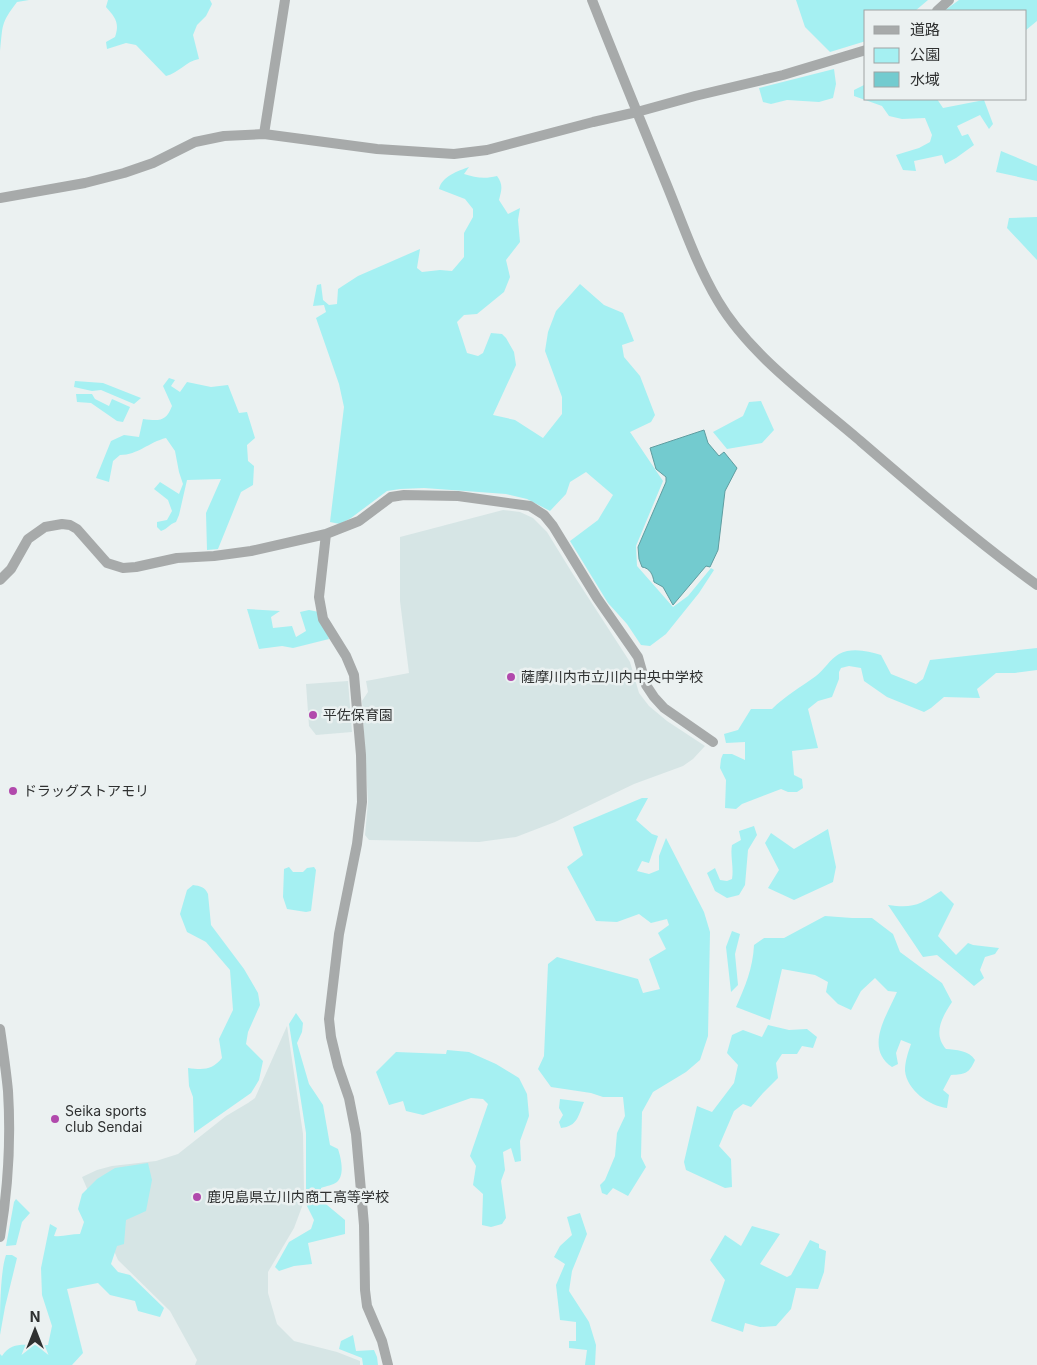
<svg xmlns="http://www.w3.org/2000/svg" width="1037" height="1365" font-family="Inter,'Noto Sans JP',sans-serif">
  <rect width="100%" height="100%" fill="#ebf1f1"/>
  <!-- built -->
  <path fill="#d6e5e5" d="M503,510L520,512L533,518L547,532L571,571L630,662L639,693L649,706L667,721L705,746L693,759L683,766L634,784L555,822L516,837L479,842L369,840L365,835L368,802L362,701L368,692L366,681L409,673L400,601V537Z
    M348,681L352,732L316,735L309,726L306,684Z
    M287,1026L303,1134L304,1192L303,1204L294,1228L268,1272V1293L277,1324L294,1341L337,1352L360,1361V1365H195L197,1360L170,1311L118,1260L82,1177L97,1170L112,1166L156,1161L178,1154L226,1116L248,1103L255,1098Z"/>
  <!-- green -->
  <path fill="#a5f0f2" d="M0,0H29L17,2C0,24 3,26 0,51Z
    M108,0H210L212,4L206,16L197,25L193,35L199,59C186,61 179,73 166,76L136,45L126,43L107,49L106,42L115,37C120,23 115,17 106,7Z
    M796,0H928L915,11H866V41L830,52L805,27Z
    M959,0H1037V21L1026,30V11H944Z
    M834,69L836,84L833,98L819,102L787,100L771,104L763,102L759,88Z
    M866,84V99H937L943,108L984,100L993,124L989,129L980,115L957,126L962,136L968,134L974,145L956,158L945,164L942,155L914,161L916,171L903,170L896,155L919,148L930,142L932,135L925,118L902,119L889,116L882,106L854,96V90Z
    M1001,151L1037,166V181L996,172Z
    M469,167L464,174C476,178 485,179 497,176C503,184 502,189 499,200L508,214L520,208L518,220L520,242L506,260L510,277L504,292L477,314L464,315L457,322L467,353L478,356L483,353L491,333L502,334L506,338L514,352L516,365L493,415L515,420L543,438L562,414V397L545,351L548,332L556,311L580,284L604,305L623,313L634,341L622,345L624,357L640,376L655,415L651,422L630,432L663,481L636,546L637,566L673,607L688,596L711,568L714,570L699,593L666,634L650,646L641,645L627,624L608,603L570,541L598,520L613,495L586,472L570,482L566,494L550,511L527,499L506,494L424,488L400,489L387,491L351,518L340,524L330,522L344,407L339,384L316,318L326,312L324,305L313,306L317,285L321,284L323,300L329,305L337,304L338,289L358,276L420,249L417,268L422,272L440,270L452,271L464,257V233L473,217V209L465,199L439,189C442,176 458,171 469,167Z
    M1037,217V260L1007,228L1009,218Z
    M169,378L175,380L171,386L180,392L187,382L211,387L228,385L239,413L247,412L255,438L247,445L248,461L254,466L253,485L241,492L218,549L207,550L206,513L221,479L187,480L179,515L176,522C169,524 168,529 161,531L157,527V522L167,520L172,511L168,500L154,489L160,482L179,494L183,484L179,472L175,451L166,438C149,442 138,455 120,455L113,461L109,482L96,478L111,441L124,435L139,437L143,419C159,421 166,422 172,406L163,386Z
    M75,381L103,383L141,398L134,404L101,390L92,391L74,387Z
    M76,394H92L95,399L109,406L112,399L130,407L123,422L117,421L91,403L77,402Z
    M761,401L774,430L762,443L727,449L713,432L743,416L749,402Z
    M247,609L280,611L271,617L273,628L292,626L296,637L306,631L300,612L309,610L319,612L329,639L293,648L282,646L259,649Z
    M1037,648V670L1015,673H996L977,689L980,698L944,697L931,708L924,712L887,697L864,681L861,668L849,666L841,668L839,672V679L832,697L818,701L808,709L818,748L792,751L794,775L802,779L803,788L797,792H788L781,789L742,804L736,809L725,808L726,780L720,768L721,759L723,754H732L745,760V742L726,743L724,734L738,730L751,709H772C785,696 801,687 816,676C824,670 830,659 839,654C852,647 868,651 881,655L891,674L916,684L923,679L930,660Z
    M642,798H648L636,820L652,834L658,836L649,863L642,861L637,871L649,874L659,870V856L666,838L704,912L710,932L708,1036L700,1060L686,1072L653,1092L642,1112L641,1157L646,1167L628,1196L613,1188L607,1195L602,1193L600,1185L605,1180L615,1156L617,1133L625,1116L623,1097H603L591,1093L551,1087L538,1069L544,1056L548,964L557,957L638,979L643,993L660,989L649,959L666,949L658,933L669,925L667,919L651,923L639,914L617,922L596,921L567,867L583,855L573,827Z
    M754,826L757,835L748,850L745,885L739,895L727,898L715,891L707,873L715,868L720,880L727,881L732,879C734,867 730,856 732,845L741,840L739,831Z
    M828,829L836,867L833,882L794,900L768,888L779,870L765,843L771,833L794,849Z
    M289,867L293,872H303L307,868L314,867L316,870L311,911L306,912L287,909L283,897L284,869Z
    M193,885C200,886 205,887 208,894L211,925L244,969L258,993L260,1005L248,1032L246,1044L263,1061L259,1080L251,1093L194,1133L193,1097L189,1086L188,1068C204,1070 212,1070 222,1058L219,1039L233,1010L230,970L206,942L187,932L180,914L187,890Z
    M941,891L954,904L938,936L956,955L968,943L973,945L999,948L995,954L985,957L980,970L984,978L974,986L937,955L923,957L888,905C914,909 920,904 941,891Z
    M825,916L852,918H872L893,934L900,952L942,983L952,1002C943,1016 932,1033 946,1049C956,1050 969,1050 975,1060C969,1074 965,1074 951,1075L943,1090L949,1095L947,1108C929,1106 907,1090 905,1071C905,1061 908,1053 911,1044L901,1040L896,1053L898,1064L892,1067C864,1048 887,1015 897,992L888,991L875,978L861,991L851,1010L838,1004L826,992L828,982L815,975L782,969L770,1020L736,1007C745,987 753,968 754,945L764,938H784Z
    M732,931L740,934L735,954L738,985L731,992L726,947Z
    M296,1013L303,1023L302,1032L297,1043L309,1084L323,1105L330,1145L338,1149C341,1158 345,1175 337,1182C333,1185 326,1186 321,1188V1200L345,1220V1234L308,1243L312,1264L294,1266L279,1271L275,1267L289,1242L311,1229L314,1220L306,1204V1133L289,1024Z
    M768,1025L789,1030L807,1029L817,1037L813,1048L802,1046L797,1054H782L776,1063L778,1078L763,1093L751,1107L743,1104L734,1111L719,1146L731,1159L732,1187L725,1188L686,1170L684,1162L697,1106L712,1112L734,1083L738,1065L727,1053L732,1035L743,1030L762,1037Z
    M447,1050L469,1052L496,1064L519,1078L527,1094L529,1116L520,1141L521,1161L515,1162L511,1148L503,1152L505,1170L501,1181L506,1218L502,1224L491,1227L482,1225L483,1194L473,1185L476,1166L470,1156L488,1104L483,1099L471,1098L423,1115L406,1111L403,1101L389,1105L376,1072L396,1052L446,1054Z
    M560,1099L584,1102C578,1116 578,1126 561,1128L559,1122L563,1115L559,1108Z
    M148,1163L152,1180L146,1211L126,1220L124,1244L117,1246L111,1264L118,1272L130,1275L164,1308L160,1317L138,1311L135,1301L110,1295L98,1283L67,1289L83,1353L72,1365H0V1354L2,1356C13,1339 29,1347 48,1345L52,1326L42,1295L41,1268L50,1224L57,1228L54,1236C63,1237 71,1234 80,1234L84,1222L78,1209L82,1194L97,1179L115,1168Z
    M16,1199L30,1213L22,1222L16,1245L6,1246L14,1202Z
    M580,1213L587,1234L572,1271L569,1291L589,1322L596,1345L595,1365H585L587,1350L569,1348V1341H576V1322L560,1320L556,1285L565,1264L554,1257L560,1246L572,1235L567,1217Z
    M752,1226L780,1234L760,1264L787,1277L791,1275L810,1240L819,1244V1248L826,1251L824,1272L818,1289L796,1288L791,1309L776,1326L760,1327L745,1323L743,1332L711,1321L725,1280L710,1260L725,1235L741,1246Z
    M6,1255H12L17,1258L5,1307L0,1335C0,1315 0,1272 6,1255Z
    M353,1335L356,1351L374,1350L377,1357L378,1365H363L362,1358L339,1349L341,1341Z"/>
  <!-- water -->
  <path fill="#73cbcf" stroke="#5f9da0" d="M704,430L708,443L719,456L724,452L737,468L725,491L718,550L710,567L706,566L673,605L663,587L654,582C653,575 650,568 642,567L639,559L638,547L666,482V477L656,469L650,448Z"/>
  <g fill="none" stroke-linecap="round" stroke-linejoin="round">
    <!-- tertiary -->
    <path stroke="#a7aaaa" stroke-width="10" d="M592,0C616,61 641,122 666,183C682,222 696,264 718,301C749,354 811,399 858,439C916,489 975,540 1037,585
      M937,11L949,0
      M264,134L285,0
      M0,198L85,183L124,173L153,163L195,142L224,136L264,134L377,149L454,154L487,150L593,122L637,112L695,96L783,75L866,50
      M326,534L319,597L323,619L346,656L354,675L361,755L362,802L357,844L339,934L329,1019L331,1037L338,1066L349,1098L356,1134L364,1225L365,1290L367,1306L382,1341L388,1365
      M0,580L11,569L28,539L45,527L62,524L70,525L77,529L107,563L123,568L136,567L177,558L214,556L251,551L326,534L359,521L391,497L404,495L458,496L530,506L544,515L553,526L597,598L638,657L646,685L654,697L664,708L713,742
      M0,1029C3,1050 6,1070 8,1091C11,1139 8,1189 0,1237"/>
  </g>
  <!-- markers -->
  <g fill="#b149ac" stroke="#ebf1f1" stroke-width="2">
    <circle cx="511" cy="677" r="5"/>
    <circle cx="313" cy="715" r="5"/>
    <circle cx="13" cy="791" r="5"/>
    <circle cx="55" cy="1119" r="5"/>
    <circle cx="197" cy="1197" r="5"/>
  </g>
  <g text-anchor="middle" stroke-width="5" stroke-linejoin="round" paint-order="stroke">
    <!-- poi labels -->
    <g font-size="14" fill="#2f3131" stroke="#ebf1f1" text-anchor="start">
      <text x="521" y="682">薩摩川内市立川内中央中学校</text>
      <text x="323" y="720">平佐保育園</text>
      <text x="23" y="796">ドラッグストアモリ</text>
      <text x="65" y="1116">Seika sports<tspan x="65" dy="16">club Sendai</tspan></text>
      <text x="207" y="1202">鹿児島県立川内商工高等学校</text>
    </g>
  </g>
  <!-- legend -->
  <rect x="864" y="10" width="162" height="90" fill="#ebf1f1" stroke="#a0a4a4"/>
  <rect x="874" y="26" width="25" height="8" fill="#a7aaaa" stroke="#a0a4a4"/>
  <text x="910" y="35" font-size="15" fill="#2f3131">道路</text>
  <rect x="874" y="48" width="25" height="15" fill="#a5f0f2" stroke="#a0a4a4"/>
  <text x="910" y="60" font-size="15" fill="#2f3131">公園</text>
  <rect x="874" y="72" width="25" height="15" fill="#73cbcf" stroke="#a0a4a4"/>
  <text x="910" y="85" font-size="15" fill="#2f3131">水域</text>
  <!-- north arrow -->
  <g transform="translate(35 1330)" stroke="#ebf1f1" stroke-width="4" paint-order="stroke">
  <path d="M0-4L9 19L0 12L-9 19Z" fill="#2f3131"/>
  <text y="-8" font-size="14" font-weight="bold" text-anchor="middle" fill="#2f3131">N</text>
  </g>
</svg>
